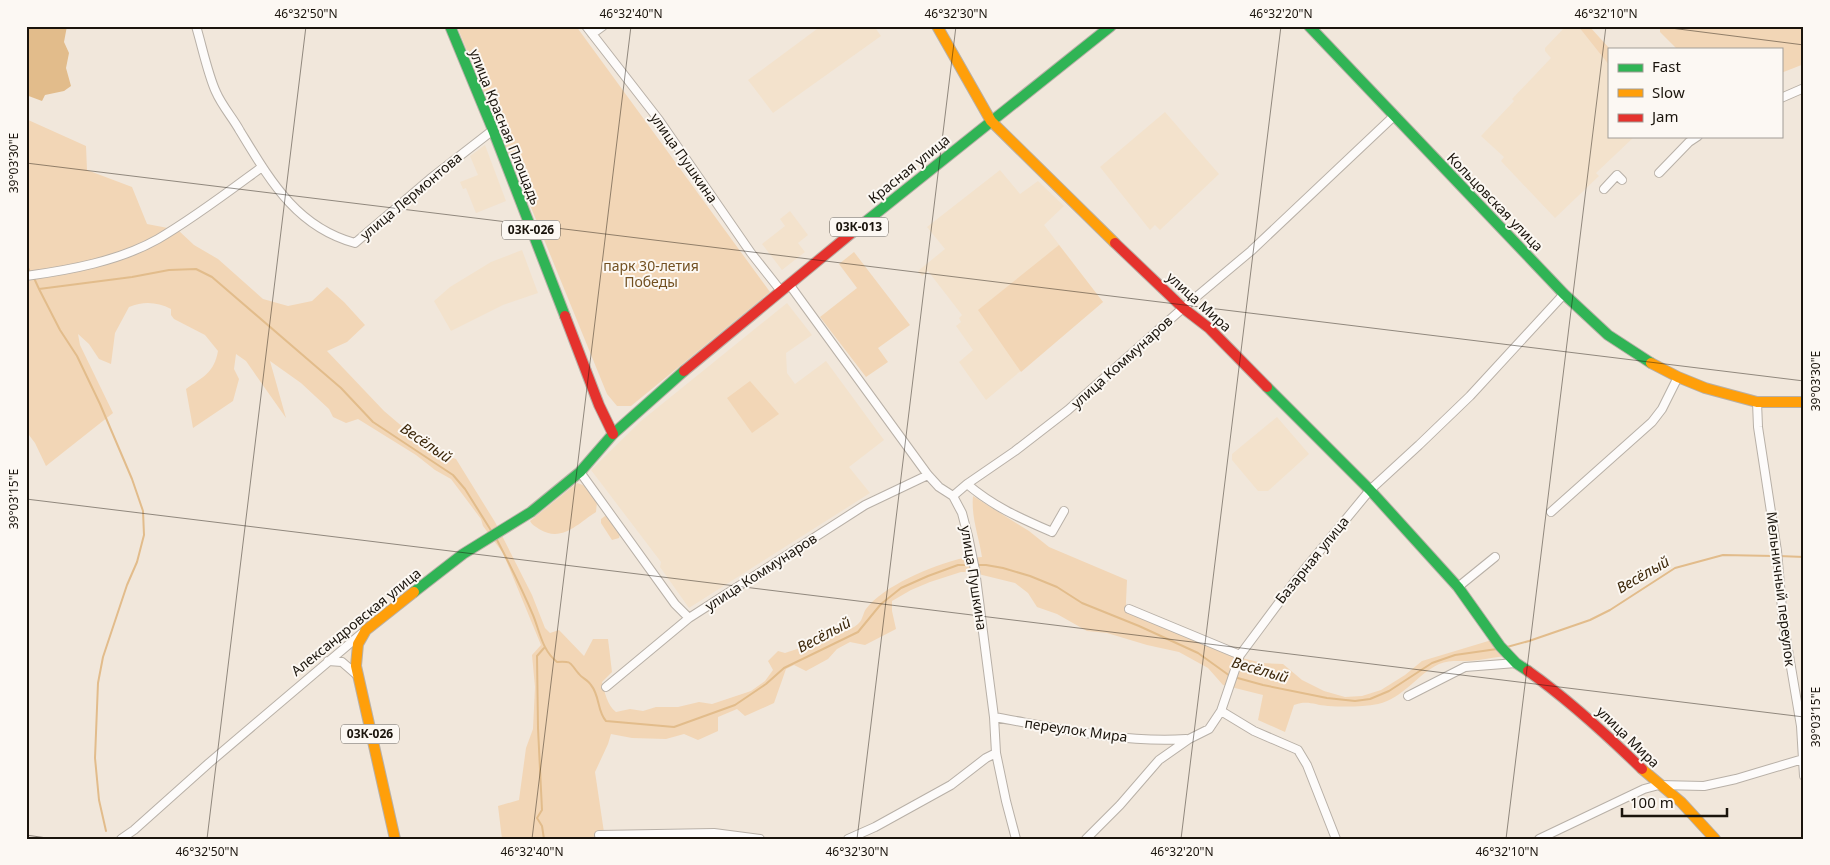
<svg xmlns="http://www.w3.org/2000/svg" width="1830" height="865" font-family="'Noto Sans',sans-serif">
  <rect width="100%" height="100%" fill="#f1e7db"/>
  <!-- built -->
  <path fill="#f3e2cc" d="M821,26H874L881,36L773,113L748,80Z
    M1566,26H1578L1609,65V136H1635L1596,173L1599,176L1555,218L1501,161L1504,157L1481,136L1514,101L1512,99L1551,58L1545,51V48Z
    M1165,112L1219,174L1160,230L1155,225L1150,230L1100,167Z
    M485,145L506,201L476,213L466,188L463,189L460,182L478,175L470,156Z
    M1000,170L1020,194L1038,181L1064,206L1044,225L1103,302L986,400L959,362L973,350L956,326L961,322L959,318L962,315L928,271L922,276L918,271L945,249L927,227Z
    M790,211L808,235L798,243L805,252L782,270L762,244L785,226L780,219Z
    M522,250L538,293L503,305L451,331L434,301L450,287L491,262Z
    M787,303L812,335L786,353L787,373L795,384L826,361L884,440L849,467L870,493L689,608L660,567L661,562L591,470L641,421Z
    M1277,417L1309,454L1268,491H1258L1232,460V454Z"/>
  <!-- green -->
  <path fill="#f2d6b6" d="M457,26H576L770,292L631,406H617L607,394Z
    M1578,26H1589L1610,49L1609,65Z
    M1660,26H1804V64L1781,73V49H1677L1660,32Z
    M26,119L86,146L87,170L132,187L147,224L178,230L194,245L218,259L263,299L288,306L312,301L327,287L344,302L365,325L347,342L327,351L384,411L431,451L456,459L495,522L532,595L545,628L550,633L559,630L584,656L593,639H608L612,672L602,682C605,693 607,705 616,712L630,709L643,711L656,707H678L699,702L712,704L751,691L765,681L773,670L768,661L778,651L785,653C799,648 852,632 859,623C863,619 863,613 866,609C883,586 932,566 959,559C966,557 974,558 982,557C979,537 971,517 973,496L1029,531L1049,547L1127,580L1126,602L1127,611L1226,654L1262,663L1283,664L1302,680L1324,691L1345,697L1362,696L1381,690L1405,675L1422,661L1495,639L1507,656C1495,657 1482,660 1469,661C1459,661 1448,660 1439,664C1416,675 1404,698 1378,704C1363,707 1343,707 1328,706C1314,705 1308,700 1294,705L1285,732L1258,720L1263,695L1223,685L1208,668L1179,652L1147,645L1107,633L1087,631L1057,614L1037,607L1028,593L1015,583L970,572H961L930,582L911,590L892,601V611L896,629L865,645L850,642L837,649L828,659L806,671L794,665L786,669L774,703L745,716L737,709L718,717V731L698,740L684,734L666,739L632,738L611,734L608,744L595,772L605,839H502L498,806L519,800L526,748L533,729L535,687L532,655L541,645L503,553L483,526L481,519L451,479L435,470L416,455L358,419L346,423L333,417L329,409L301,383L270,361L286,418L246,361L236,354L234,369L239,379L233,401L193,428L186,389C203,377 214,373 218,351L205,335L174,319L171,315V309C157,302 144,301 129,307L115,333L111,364L99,359L89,344L78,334L80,345L113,413L46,466L35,443L26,431Z
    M1059,245L1103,302L1021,372L978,310Z
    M854,252L910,325L878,348L888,362L866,377L820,317L857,288L839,264Z
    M750,381L779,414L752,433L727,398Z
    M577,483L583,485L597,502L596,512C577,524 562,543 539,529C535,526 532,525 530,521Z
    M605,516L609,517L620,534L619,538L612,540L601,523V519Z"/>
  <!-- water -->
  <path fill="#e2bc8b" d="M26,26H67L64,42L69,53L66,68L71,86L64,91L45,95L42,101L26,95L29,91L26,86Z"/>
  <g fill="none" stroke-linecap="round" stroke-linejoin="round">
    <!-- stream -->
    <path stroke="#e2bc8b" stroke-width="2" d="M26,264L31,274
      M34,278L39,289L132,277L169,270L196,269L212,277L341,388L373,422L453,475L465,489L492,532
      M39,289L60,330L77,356L100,404L132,479L143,511L144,535L137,562L127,585L103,657L98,683L95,758L99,800L106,831
      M496,538C509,563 522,589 533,615C540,632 542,650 557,662C574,661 569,663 579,674C582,678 588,680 591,685C600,696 597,711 606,721L674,727L735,705L766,684L784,668L858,632L881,604L901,588L928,576L958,565H971
      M1779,556L1804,557
      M975,565H986L1003,568L1030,576L1057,587L1082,603L1139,626L1198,653L1230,676
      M1507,647L1529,641L1590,620L1610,610L1675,568L1723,555L1774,556
      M544,648L537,656L538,728L542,810L537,818L542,826L544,839
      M1234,677L1263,685L1327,698L1355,701L1370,699L1389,691L1432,663L1455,655L1497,649"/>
    <!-- street casing -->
    <g stroke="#b8b0a7" stroke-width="10">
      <path id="street" d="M196,26C202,46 208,75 216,92C222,106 233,118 240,131C270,180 296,227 355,243L430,179L493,130
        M586,26L659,120L751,253L781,291
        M592,34L603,26
        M1781,98L1804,88
        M1659,173L1689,142L1698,136
        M1604,189L1617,175L1622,180
        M26,276C70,270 119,261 158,239C194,218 228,192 262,167
        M789,284L928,475L939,487L953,496L962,513L968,536L975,570L994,717L996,753L1006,801L1016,839
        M1757,402L1758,427L1777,551L1783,620L1801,726L1804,776
        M580,472L675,604L689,618
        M967,484C994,507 1020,518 1052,532L1064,511
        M953,496L967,484L1015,451L1068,410L1183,308L1251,251L1394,116
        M1551,512L1652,422L1662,409L1678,377
        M1458,587L1495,557
        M1129,609L1240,655
        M328,661L342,662L357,675
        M606,687L689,618L865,505L928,475
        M1408,696L1465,667L1516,663
        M1221,711L1254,731L1298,750L1307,765L1336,839
        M994,717C1057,728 1122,743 1186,739
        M599,835L714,833L760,839
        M121,839L134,830L209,763L361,634
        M848,839L875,827L951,785L986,758L996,753
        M1086,839L1120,805L1159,760L1189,739L1209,729L1221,711L1240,655L1295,581L1370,490L1419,445L1470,396L1564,294
        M1539,839L1644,789L1659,785L1704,786L1736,779L1803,759"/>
    </g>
    <!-- fast casing -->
    <g stroke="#b8b0a7" stroke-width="12">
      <path id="fast" d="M450,26L493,130L565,316
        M1309,26L1564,294L1608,335L1651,363
        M854,231L1111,26
        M1267,387L1370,490L1458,587L1500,646L1516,663L1528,671
        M414,592L463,554L531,512L580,472L613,434L684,371"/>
    </g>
    <!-- slow casing -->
    <g stroke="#b8b0a7" stroke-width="12">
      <path id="slow" d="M937,26L991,121L1115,243
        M1651,363L1678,377L1705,388L1757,402H1804
        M1642,769L1681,802L1715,839
        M395,839L356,666L358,644L366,630L414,592"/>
    </g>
    <!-- jam casing -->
    <g stroke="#b8b0a7" stroke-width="12">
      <path id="jam" d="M1115,243L1183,308L1209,328L1267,387
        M565,316L599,405L613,434
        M684,371L854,231
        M1528,671C1569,700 1606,734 1642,769"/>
    </g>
    <!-- street -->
    <use href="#street" stroke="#fdfbfa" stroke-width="8"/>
    <!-- fast -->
    <use href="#fast" stroke="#30b455" stroke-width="10"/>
    <!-- slow -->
    <use href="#slow" stroke="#ff9f0a" stroke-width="10"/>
    <!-- jam -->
    <use href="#jam" stroke="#e5322d" stroke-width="10"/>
  </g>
  <!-- ticks -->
  <path fill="none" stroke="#1a140c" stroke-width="1" stroke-opacity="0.45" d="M1655,26L1804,45M26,163L1804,381M26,499L1804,717M26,835L54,839M207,839L306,26M532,839L631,26M857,839L956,26M1181,839L1281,26M1506,839L1606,26"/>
  <g text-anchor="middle" stroke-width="4" stroke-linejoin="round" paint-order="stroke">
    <!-- shield labels -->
    <g fill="#fcf8f3" stroke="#5e5851" stroke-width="1">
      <rect x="830" y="217.5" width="58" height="19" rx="4"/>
      <rect x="502" y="220.5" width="58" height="19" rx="4"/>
      <rect x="341" y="724.5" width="58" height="19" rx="4"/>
    </g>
    <g font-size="12" font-weight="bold" fill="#1a140c">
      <text x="859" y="231">03К-013</text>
      <text x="531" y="234">03К-026</text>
      <text x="370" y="738">03К-026</text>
    </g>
    <!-- street labels -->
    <g font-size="14" fill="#1a140c" stroke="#fcf8f3">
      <text transform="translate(505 127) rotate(68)" y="5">улица Красная Площадь</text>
      <text transform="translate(684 158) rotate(55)" y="5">улица Пушкина</text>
      <text transform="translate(909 169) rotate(-39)" y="5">Красная улица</text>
      <text transform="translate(411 196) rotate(-40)" y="5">улица Лермонтова</text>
      <text transform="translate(1495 202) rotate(46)" y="5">Кольцовская улица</text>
      <text transform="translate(1199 302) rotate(42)" y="5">улица Мира</text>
      <text transform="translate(1122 362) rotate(-42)" y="5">улица Коммунаров</text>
      <text transform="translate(1312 560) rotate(-51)" y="5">Базарная улица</text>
      <text transform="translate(761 572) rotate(-33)" y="5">улица Коммунаров</text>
      <text transform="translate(974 578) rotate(81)" y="5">улица Пушкина</text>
      <text transform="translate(1781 589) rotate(83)" y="5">Мельничный переулок</text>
      <text transform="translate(356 622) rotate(-39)" y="5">Александровская улица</text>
      <text transform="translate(1076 730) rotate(8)" y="5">переулок Мира</text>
      <text transform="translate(1628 737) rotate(44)" y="5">улица Мира</text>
    </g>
    <!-- park labels -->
    <g font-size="14" fill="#725021" stroke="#fcf8f3">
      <text x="651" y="271">парк 30-летия<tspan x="651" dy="16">Победы</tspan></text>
    </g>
    <!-- water labels -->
    <g font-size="15" font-style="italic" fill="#3c270a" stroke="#fcf8f3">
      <text transform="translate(426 443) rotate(34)" y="5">Весёлый</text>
      <text transform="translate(1643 575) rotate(-30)" y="5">Весёлый</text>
      <text transform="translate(824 635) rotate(-28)" y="5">Весёлый</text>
      <text transform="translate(1260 670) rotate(16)" y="5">Весёлый</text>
    </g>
  </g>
  <!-- border -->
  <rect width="1830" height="865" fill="none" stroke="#fcf8f3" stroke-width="55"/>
  <!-- legend -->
  <rect x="1608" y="48" width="175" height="90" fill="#fcf8f3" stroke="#a29d97"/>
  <rect x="1618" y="64" width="25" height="8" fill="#30b455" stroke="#a29d97"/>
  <text x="1652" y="72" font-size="15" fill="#1a140c">Fast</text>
  <rect x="1618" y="89" width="25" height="8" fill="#ff9f0a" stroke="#a29d97"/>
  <text x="1652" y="98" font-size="15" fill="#1a140c">Slow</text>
  <rect x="1618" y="114" width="25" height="8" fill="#e5322d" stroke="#a29d97"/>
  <text x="1652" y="122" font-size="15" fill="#1a140c">Jam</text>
  <!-- scale -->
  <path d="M1622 808v8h105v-8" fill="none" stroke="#1a140c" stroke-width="2.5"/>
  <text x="1630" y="808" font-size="15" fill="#1a140c" stroke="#fcf8f3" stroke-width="4" paint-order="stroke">100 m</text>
  <rect x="28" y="28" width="1774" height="810" fill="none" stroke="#1a140c" stroke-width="2"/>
  <g font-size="12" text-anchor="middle" fill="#1a140c">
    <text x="306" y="18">46°32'50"N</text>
    <text x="631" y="18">46°32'40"N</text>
    <text x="956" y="18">46°32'30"N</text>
    <text x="1281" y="18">46°32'20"N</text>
    <text x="1606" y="18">46°32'10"N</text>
    <text transform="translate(14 163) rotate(-90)" y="4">39°03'30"E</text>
    <text transform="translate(1816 381) rotate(-90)" y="4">39°03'30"E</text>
    <text transform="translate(14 499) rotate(-90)" y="4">39°03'15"E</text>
    <text transform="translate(1816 717) rotate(-90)" y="4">39°03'15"E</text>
    <text x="207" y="856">46°32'50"N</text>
    <text x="532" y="856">46°32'40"N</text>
    <text x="857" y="856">46°32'30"N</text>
    <text x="1182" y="856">46°32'20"N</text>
    <text x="1507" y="856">46°32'10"N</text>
  </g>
</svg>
